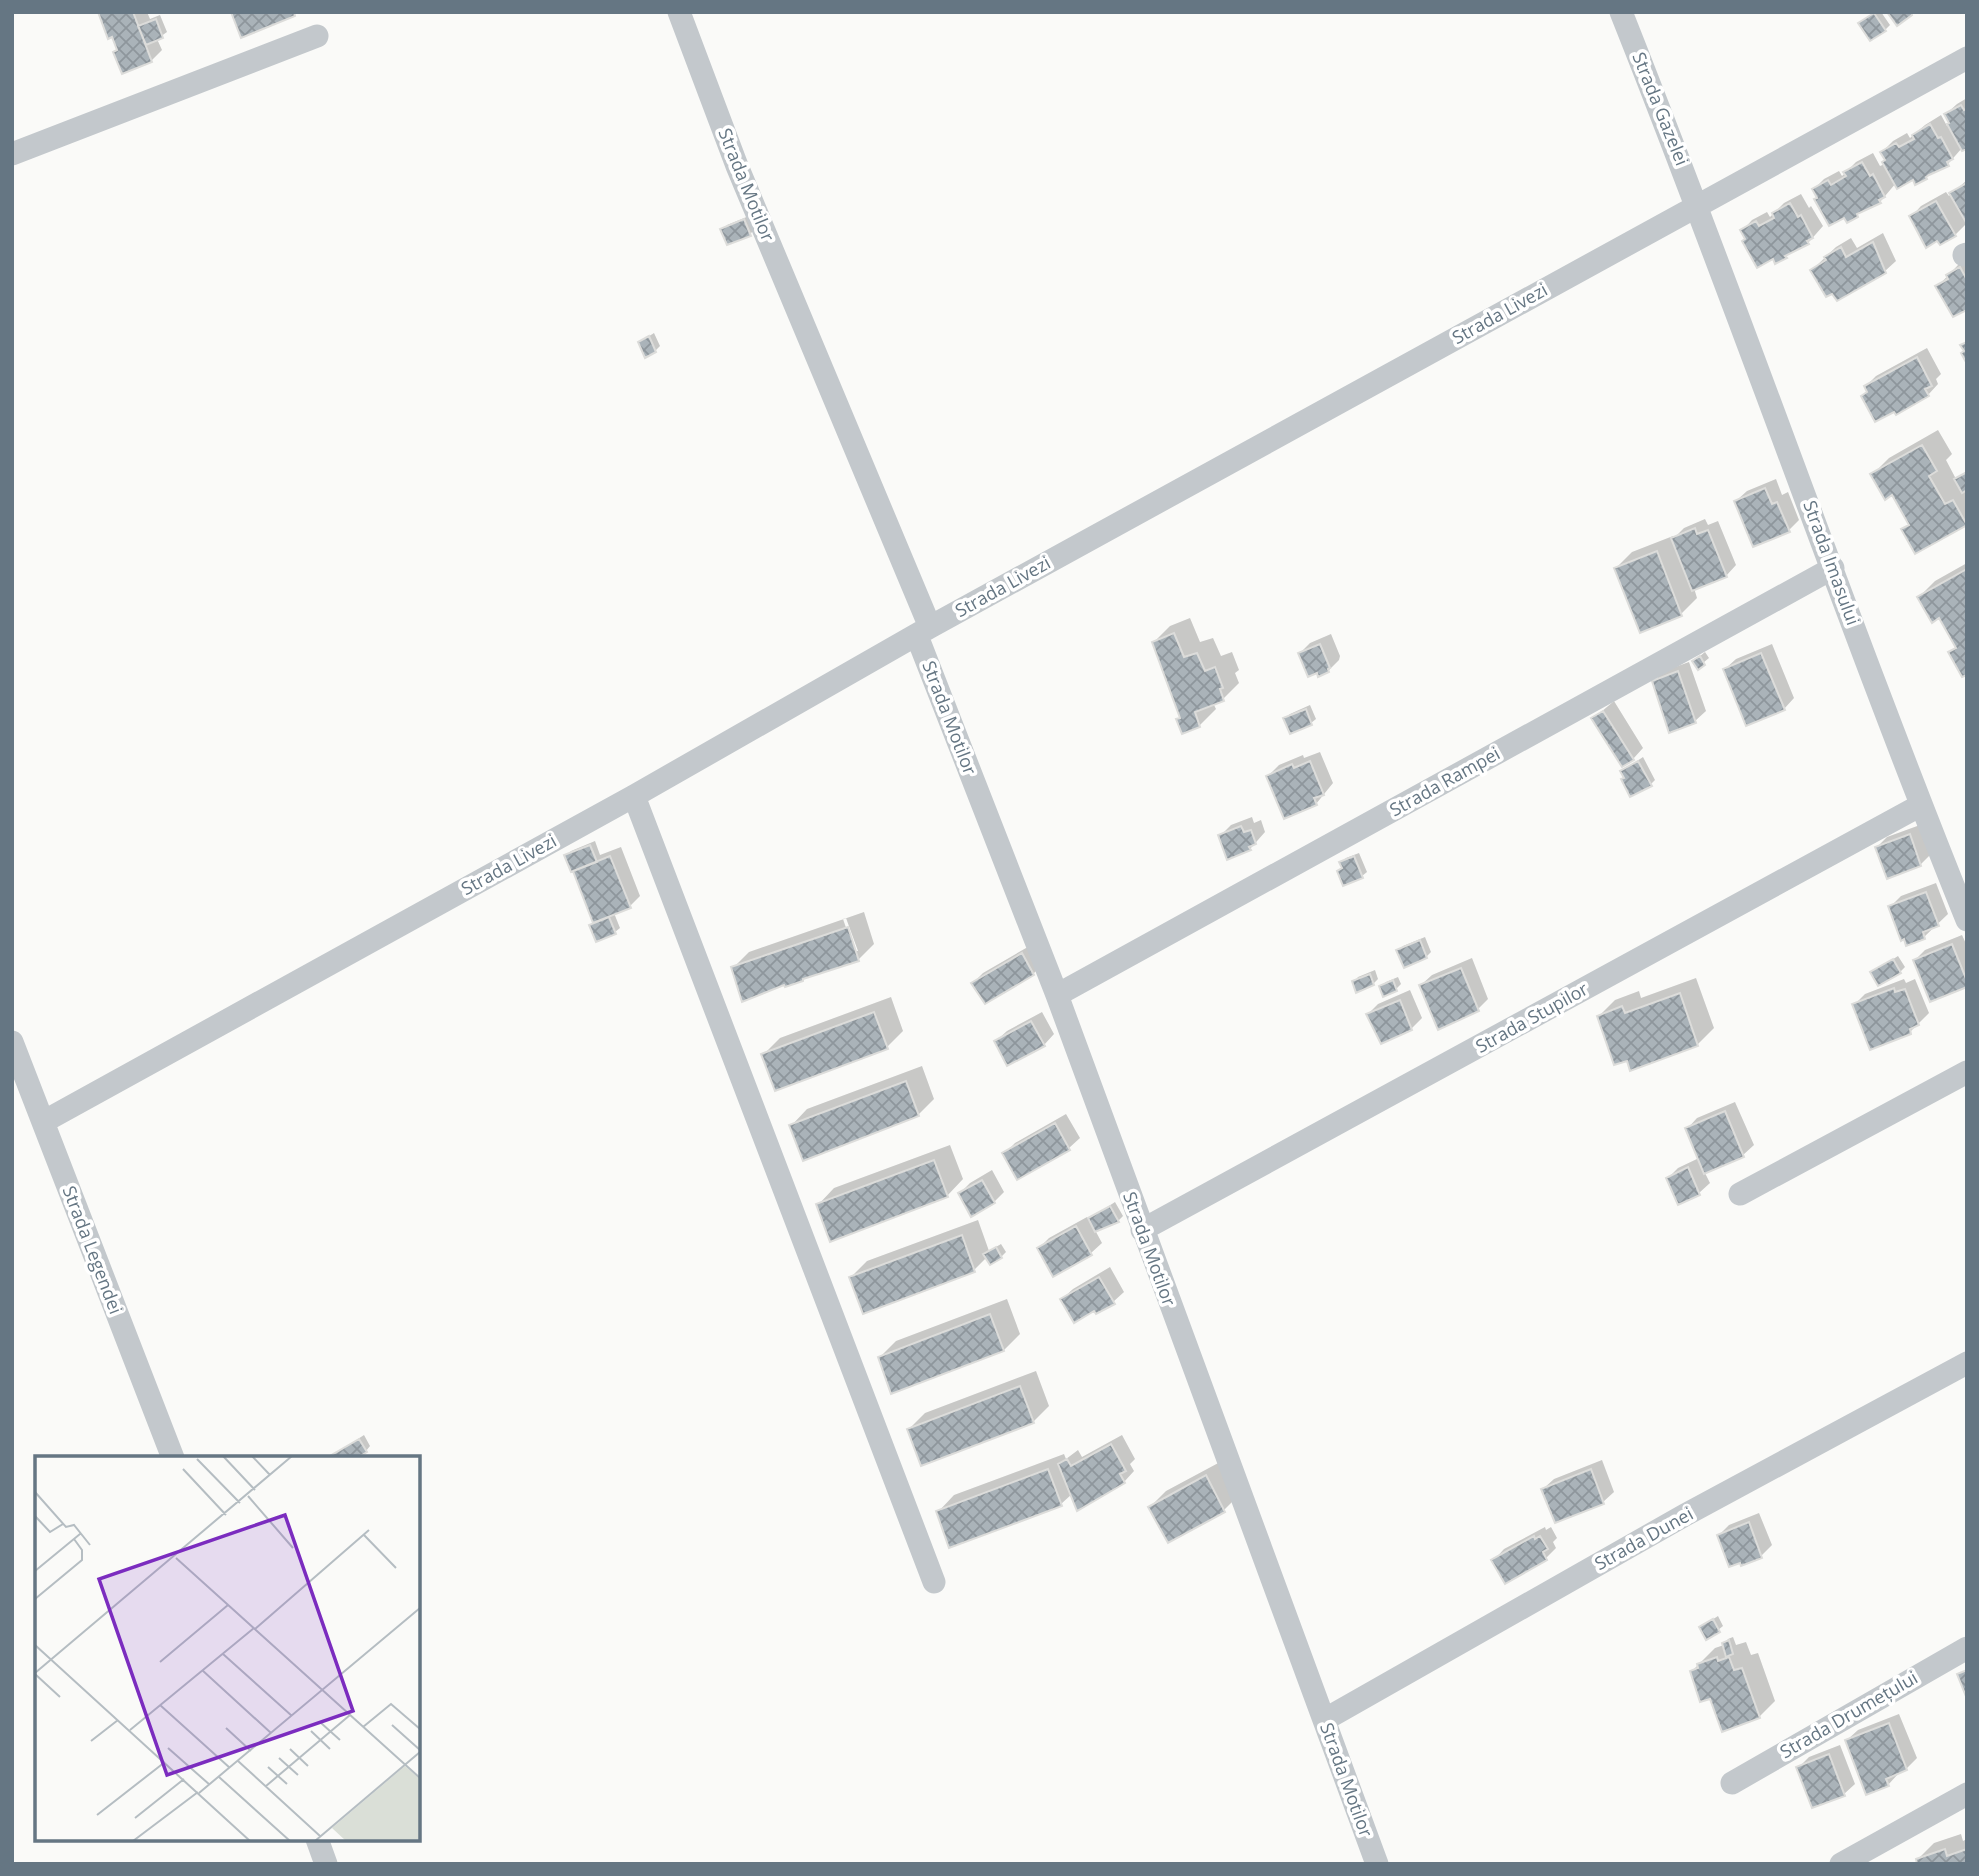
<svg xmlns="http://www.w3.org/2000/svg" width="1979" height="1876" font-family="'Open Sans',sans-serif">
  <defs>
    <pattern id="building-cross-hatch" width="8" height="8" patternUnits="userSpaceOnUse" patternTransform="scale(1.75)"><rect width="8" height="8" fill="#aab3b9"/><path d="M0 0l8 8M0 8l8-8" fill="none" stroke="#8e969c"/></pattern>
  </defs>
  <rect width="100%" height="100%" fill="#fafaf8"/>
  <!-- shadow -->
  <path fill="#0003" fill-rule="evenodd" d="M100,12H147L150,19L160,15L167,32L157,39L162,50L151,61L118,49Z
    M1875,12H1881L1890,25L1885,30L1860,23Z
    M1967,98V147L1962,148L1948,164L1932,172L1926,178H1913L1896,183L1880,202L1863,210L1857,215L1818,197L1814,189L1824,179L1839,171L1842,176L1856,162L1873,153L1880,166L1885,164L1887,160L1882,152L1893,141L1907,133L1910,138L1925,125L1941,115L1947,126L1951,123L1946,114L1957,104Z
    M1967,180V223L1955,235L1911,217L1921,206L1946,192L1949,196Z
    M1801,194L1809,208L1811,206L1823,226L1808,243L1776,262L1773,257L1746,239L1742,231L1752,220L1767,212L1770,217L1784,203Z
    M749,216L755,229L750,234L723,230L727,225Z
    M1883,233L1896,261L1885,271L1812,270L1836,247L1851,238L1857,248Z
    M1967,260V308L1938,286L1958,265Z
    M654,333L660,346L655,351L640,342Z
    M1927,348L1941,374L1936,379L1938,384L1928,395L1863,396L1868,391L1866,386L1876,376Z
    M1938,430L1952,454L1946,460L1956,479L1967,471V522L1916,552L1903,529L1910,523L1893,493L1873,474L1889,458Z
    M1776,479L1782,495L1788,492L1799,520L1789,530L1736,501L1747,491Z
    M1705,519L1708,525L1718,521L1736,565L1726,576L1694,588L1697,598L1681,614L1616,568L1632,552L1673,536L1674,538L1684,528Z
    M1967,563V673L1950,652L1957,646L1940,616L1919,597L1935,581Z
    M1190,618L1200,642L1213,638L1221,656L1232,652L1239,670L1235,673L1239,683L1223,699L1213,703L1216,709L1199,726L1182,717L1154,642L1170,626Z
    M1331,634L1340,656L1339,660L1328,671L1300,653L1310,643Z
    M1772,644L1794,698L1784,709L1725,669L1736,659Z
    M1705,652L1709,658L1698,667L1694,661Z
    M1689,662L1706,711L1695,721L1654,681L1664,671Z
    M1614,701L1643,748L1633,759L1594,718Z
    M1310,705L1316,719L1311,723L1285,718L1290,714Z
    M1320,752L1333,783L1316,804L1268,776L1279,765L1303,755L1304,758Z
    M1643,757L1655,780L1651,784L1625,777L1622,771Z
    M1252,817L1254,823L1261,820L1265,832L1250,849L1220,836L1231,825Z
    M1920,825L1931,854L1920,865L1877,847L1887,837Z
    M595,841L600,855L621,847L640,896L630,906L614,913L620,928L615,932L597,940L591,925L595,921L575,872L566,856L571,851Z
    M1359,853L1367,872L1362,876L1339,871L1343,867L1341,863L1346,858Z
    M1936,883L1948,914L1924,937L1890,907L1901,896Z
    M864,912L874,944L858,960L733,968L749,952ZM846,918L858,951H854L843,919Z
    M1962,935L1967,946V985L1915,960L1925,950Z
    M1425,937L1431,952L1426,957L1399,951L1403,946Z
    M1033,944L1044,963L1033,974L986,1002L973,983L983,973Z
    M1898,956L1905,967L1900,972H1873Z
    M1472,958L1488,999L1478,1009L1421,985L1432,975Z
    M1375,970L1378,979L1373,984L1354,982L1358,977Z
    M1398,977L1401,984L1396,989L1381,987L1386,982Z
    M1696,978L1714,1028L1697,1045L1628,1059L1599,1016L1615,1000L1639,991L1641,998Z
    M1904,979L1906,983L1915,979L1929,1013L1910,1032L1854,1005L1865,994Z
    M1410,990L1422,1018L1411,1029L1368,1014L1378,1004Z
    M891,997L903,1031L887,1047L764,1054L780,1038Z
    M1042,1012L1054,1034L1044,1045L996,1041L1007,1031Z
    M922,1066L934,1099L918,1115L791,1126L807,1109Z
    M1735,1102L1754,1145L1743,1155L1705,1173L1710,1183L1699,1193L1668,1178L1678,1168L1699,1158L1687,1129L1697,1118Z
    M1066,1114L1080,1138L1069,1148L1018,1177L1004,1154L1015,1143Z
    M950,1145L963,1179L947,1196L818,1205L834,1188Z
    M992,1170L1004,1192L994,1202L960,1193L970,1183Z
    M1115,1202L1123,1216L1118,1221L1095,1230L1102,1243L1091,1253L1054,1274L1039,1248L1049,1238L1087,1217L1089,1219Z
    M978,1220L989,1251L1001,1244L1006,1252L1001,1257H987L974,1270L864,1312L851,1277L867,1261Z
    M1110,1267L1124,1292L1113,1302L1062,1299L1073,1289Z
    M1007,1299L1020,1334L1004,1350L880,1357L896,1341Z
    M1036,1371L1049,1406L1033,1422L909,1429L925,1413Z
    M364,1435L370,1446L366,1451L332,1456Z
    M1122,1435L1135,1459L1130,1464L1134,1471L1124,1482L1072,1494L1061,1504L938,1512L954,1495L1064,1454L1066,1459L1078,1450L1082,1457Z
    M1602,1460L1614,1492L1603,1502L1543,1489L1554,1479Z
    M1222,1461L1240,1494L1224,1510L1150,1507L1166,1491Z
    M1759,1513L1772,1545L1761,1556L1742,1563L1719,1535L1729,1525Z
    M1545,1527L1546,1530L1551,1527L1557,1538L1553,1542L1556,1548L1546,1558L1494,1560L1504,1549Z
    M1718,1616L1723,1626L1718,1630L1701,1627Z
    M1733,1637L1736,1645L1746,1642L1751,1655L1758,1653L1775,1701L1759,1717L1711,1696L1692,1671L1715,1648L1724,1645L1728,1639Z
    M1899,1714L1917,1758L1906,1769L1897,1772L1898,1774L1888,1785L1847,1740L1858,1730Z
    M1840,1745L1855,1784L1844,1794L1799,1767L1809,1757Z
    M1961,1834L1963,1841L1967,1839V1864L1918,1859L1934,1843Z"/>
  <!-- building -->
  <path fill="url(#building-cross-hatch)" stroke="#dcdcda" stroke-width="2" d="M98,12H133L152,62L122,74L113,52L117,50L112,37L108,39Z
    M231,12H294L295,16L241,38Z
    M1887,12H1911L1912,15L1897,26Z
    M1874,13L1886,31L1870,41L1858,23Z
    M156,19L163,38L146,45L138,26Z
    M1961,105L1964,110L1967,108V149L1962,151L1947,124L1949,123L1944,114Z
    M1930,124L1938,138L1941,137L1953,159L1947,162L1949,166L1929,175L1926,177L1927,179L1915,185L1913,180L1897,189L1882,162L1885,160L1880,152L1896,143L1899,147L1914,139L1912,135Z
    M1862,162L1870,176L1873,174L1885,197L1879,200L1881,203L1857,214L1858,217L1847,223L1844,218L1829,226L1814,199L1817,198L1812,189L1828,180L1831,185L1846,176L1843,172Z
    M1967,183V224L1949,193Z
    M1936,201L1956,236L1940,245L1937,241L1926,248L1909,216Z
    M1790,203L1798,217L1801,215L1813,238L1807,241L1809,244L1785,256L1787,258L1775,264L1773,259L1757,268L1742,241L1745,239L1740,230L1756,221L1759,226L1774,218L1772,213Z
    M744,219L751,236L727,245L720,229Z
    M1873,242L1886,273L1837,301L1832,294L1826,297L1810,270L1826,260L1824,257L1841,247L1846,257Z
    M1960,267L1967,280V310L1953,317L1935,286L1948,279L1946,275Z
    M649,336L656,352L645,358L638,342Z
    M1967,342V364L1961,353L1964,351L1960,345Z
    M1917,357L1932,386L1925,389L1929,396L1896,415L1894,412L1875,422L1861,396L1867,392L1864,386Z
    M1922,445L1937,471L1929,476L1945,504L1953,500L1967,525L1915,554L1901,529L1909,525L1892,495L1885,500L1870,474Z
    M1967,472V490L1962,493L1954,479Z
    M1765,488L1772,504L1777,502L1790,532L1753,547L1734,501Z
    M1695,528L1697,534L1708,530L1727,577L1692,591L1671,538Z
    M1657,551L1682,616L1640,633L1614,568Z
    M1967,569V675L1962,677L1948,652L1956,648L1939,618L1932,623L1917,597Z
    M1174,633L1184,657L1197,653L1205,671L1215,667L1223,688L1220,689L1224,701L1195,712L1200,727L1182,734L1176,719L1180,718L1152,642Z
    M1320,644L1330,668L1328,669L1329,672L1318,677L1317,673L1308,677L1298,653Z
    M1761,653L1785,710L1746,726L1723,669Z
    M1700,656L1705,665L1698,670L1692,661Z
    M1678,671L1696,723L1669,733L1652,681Z
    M1306,709L1312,725L1290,734L1283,718Z
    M1603,711L1634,760L1622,767L1591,718Z
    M1310,761L1324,795L1314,798L1317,805L1284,819L1266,776L1292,764L1294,768Z
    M1638,761L1652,786L1630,797L1621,779L1624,778L1620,771Z
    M1241,826L1244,832L1251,830L1256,844L1249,847L1251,850L1227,860L1218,835Z
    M1910,834L1921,866L1887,879L1875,847Z
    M590,845L597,862L571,872L564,855Z
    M610,856L631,908L593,923L573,871Z
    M1354,856L1363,878L1343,886L1337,871L1342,868L1339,862Z
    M1926,892L1939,926L1923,932L1925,939L1906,946L1904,939L1901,941L1888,906Z
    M609,917L616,934L596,942L589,925Z
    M848,927L859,961L803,979V981L785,987L784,985L742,1002L731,967Z
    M1420,940L1427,958L1404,968L1396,950Z
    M1952,944L1967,981V987L1930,1002L1913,960Z
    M1022,953L1034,975L985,1004L971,983Z
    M1893,959L1901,973L1878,986L1870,972Z
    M1461,968L1479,1011L1438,1030L1419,985Z
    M1370,974L1374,985L1356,993L1352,981Z
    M1393,980L1397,991L1383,997L1379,986Z
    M1894,988L1895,992L1905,989L1919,1025L1910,1029L1911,1034L1870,1050L1852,1004Z
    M1680,993L1698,1046L1630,1071L1627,1061L1614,1065L1597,1016L1622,1006L1625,1013Z
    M1400,1000L1412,1030L1381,1044L1366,1014Z
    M874,1012L888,1049L775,1091L761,1054Z
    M1031,1021L1045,1046L1007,1066L994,1041Z
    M906,1081L919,1116L803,1161L789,1125Z
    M1725,1111L1744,1157L1704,1174L1685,1128Z
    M1055,1123L1070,1150L1017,1180L1002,1153Z
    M934,1160L948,1197L830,1242L816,1204Z
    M1688,1167L1700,1195L1678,1205L1666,1178Z
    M982,1180L995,1203L971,1217L958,1193Z
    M1110,1206L1119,1222L1095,1232L1088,1218Z
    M1076,1226L1092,1255L1053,1277L1037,1248Z
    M962,1235L975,1272L863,1314L849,1277Z
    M996,1247L1002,1258L990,1265L983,1254Z
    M1099,1277L1115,1304L1096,1314L1094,1311L1074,1323L1060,1299Z
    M990,1314L1004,1351L891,1394L878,1357Z
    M1020,1386L1034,1423L921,1466L907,1429Z
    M359,1439L367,1452L357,1458H331L330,1456Z
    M1111,1444L1126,1471L1120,1474L1125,1483L1077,1511L1058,1464L1067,1459L1071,1466Z
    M1048,1469L1062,1506L949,1548L936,1511Z
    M1591,1469L1604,1504L1555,1523L1541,1489Z
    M1206,1475L1225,1512L1168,1543L1148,1507Z
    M1749,1522L1762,1558L1741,1566L1740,1563L1729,1567L1717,1535Z
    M1534,1536L1535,1539L1540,1536L1548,1549L1543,1552L1547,1560L1505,1584L1491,1560Z
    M1713,1619L1720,1632L1706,1640L1699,1627Z
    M1729,1640L1733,1654L1726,1657L1722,1643Z
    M1717,1657L1718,1661L1729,1657L1734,1670L1742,1668L1760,1718L1722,1732L1710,1699L1700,1702L1690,1671L1698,1668L1697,1664Z
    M1967,1670V1699L1957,1674Z
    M1889,1723L1907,1770L1886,1779L1889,1786L1866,1795L1845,1740Z
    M1829,1754L1845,1796L1812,1808L1796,1767Z
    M1945,1849L1947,1856L1967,1849V1864H1917L1916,1859Z"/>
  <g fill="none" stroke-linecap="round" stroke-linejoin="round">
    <!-- minor -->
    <path stroke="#c3c8cc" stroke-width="23" d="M679,12L737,166L930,627
      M1621,12C1741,313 1846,620 1967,920
      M12,154L317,36
      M1964,255L1967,254
      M917,636L1057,995L1377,1864
      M634,796L934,1582
      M1057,995L1833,568
      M12,1042L173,1458
      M43,1122L634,796L930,627L1967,58
      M1740,1194L1967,1072
      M1142,1230L1921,805
      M1324,1720L1685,1515L1967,1363
      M1732,1783L1967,1648
      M317,1839L326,1864
      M1841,1864L1967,1794"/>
  </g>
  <g text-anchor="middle" stroke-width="7" stroke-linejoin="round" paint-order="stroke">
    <!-- street labels -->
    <g font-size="18" fill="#657683" stroke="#fff">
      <text transform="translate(1660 109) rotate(68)" y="6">Strada Gazelei</text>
      <text transform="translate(746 185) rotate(68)" y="6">Strada Motilor</text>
      <text transform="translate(1500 314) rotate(-29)" y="6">Strada Livezi</text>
      <text transform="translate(1831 563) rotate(70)" y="6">Strada Imasului</text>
      <text transform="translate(1003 587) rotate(-29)" y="6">Strada Livezi</text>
      <text transform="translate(949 718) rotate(69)" y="6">Strada Motilor</text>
      <text transform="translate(1445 782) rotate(-29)" y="6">Strada Rampei</text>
      <text transform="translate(509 865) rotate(-29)" y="6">Strada Livezi</text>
      <text transform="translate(1532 1018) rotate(-29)" y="6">Strada Stupilor</text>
      <text transform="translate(1149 1249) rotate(70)" y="6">Strada Motilor</text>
      <text transform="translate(92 1250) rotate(69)" y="6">Strada Legendei</text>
      <text transform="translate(1644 1539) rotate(-29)" y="6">Strada Dunei</text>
      <text transform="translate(1849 1715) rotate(-30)" y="6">Strada Drumețului</text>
      <text transform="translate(1346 1780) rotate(70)" y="6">Strada Motilor</text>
    </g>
  </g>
  <!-- overview -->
  <g transform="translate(35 1456)">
    <rect width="385" height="385" fill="#fafaf8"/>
    <path d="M370,310L385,323V385H311L297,372Z" fill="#dadfd7"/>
    <path fill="none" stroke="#b5bdc2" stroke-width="2" d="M188,0L220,34M217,0L235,19M162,3L205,47M148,13L191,59M0,36L31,71L39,69L55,89M213,40L258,92M0,60L15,76L28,68M329,79L361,112M141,102L385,322M0,115L45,78M0,143L47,104V94L39,83M220,173L334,74M0,189L215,385M188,198L257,260M125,206L193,149M167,214L236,277M0,217L257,0M0,218L25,241M125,249L195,312M286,267L305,284M357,269L385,294M328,271L356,248L385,273M191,272L216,295M95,274L219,172M276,275L295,293M56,285L83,264M133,292L175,329M255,293L273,310M244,302L263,319M203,305L285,380M233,311L252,328M184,321L255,385M231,330L315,259M164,337L385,152M62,359L130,306M100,362L149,323M98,385L163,336M280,385L385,296"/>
    <path fill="#7b2cbf" fill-opacity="0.15" stroke="#7b2cbf" stroke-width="3.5" d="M250,59L318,255L132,319L64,123Z"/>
    <rect width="385" height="385" fill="none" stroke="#657683" stroke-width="3.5"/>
  </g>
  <!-- border -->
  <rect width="1979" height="1876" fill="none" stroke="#657683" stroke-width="28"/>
</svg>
